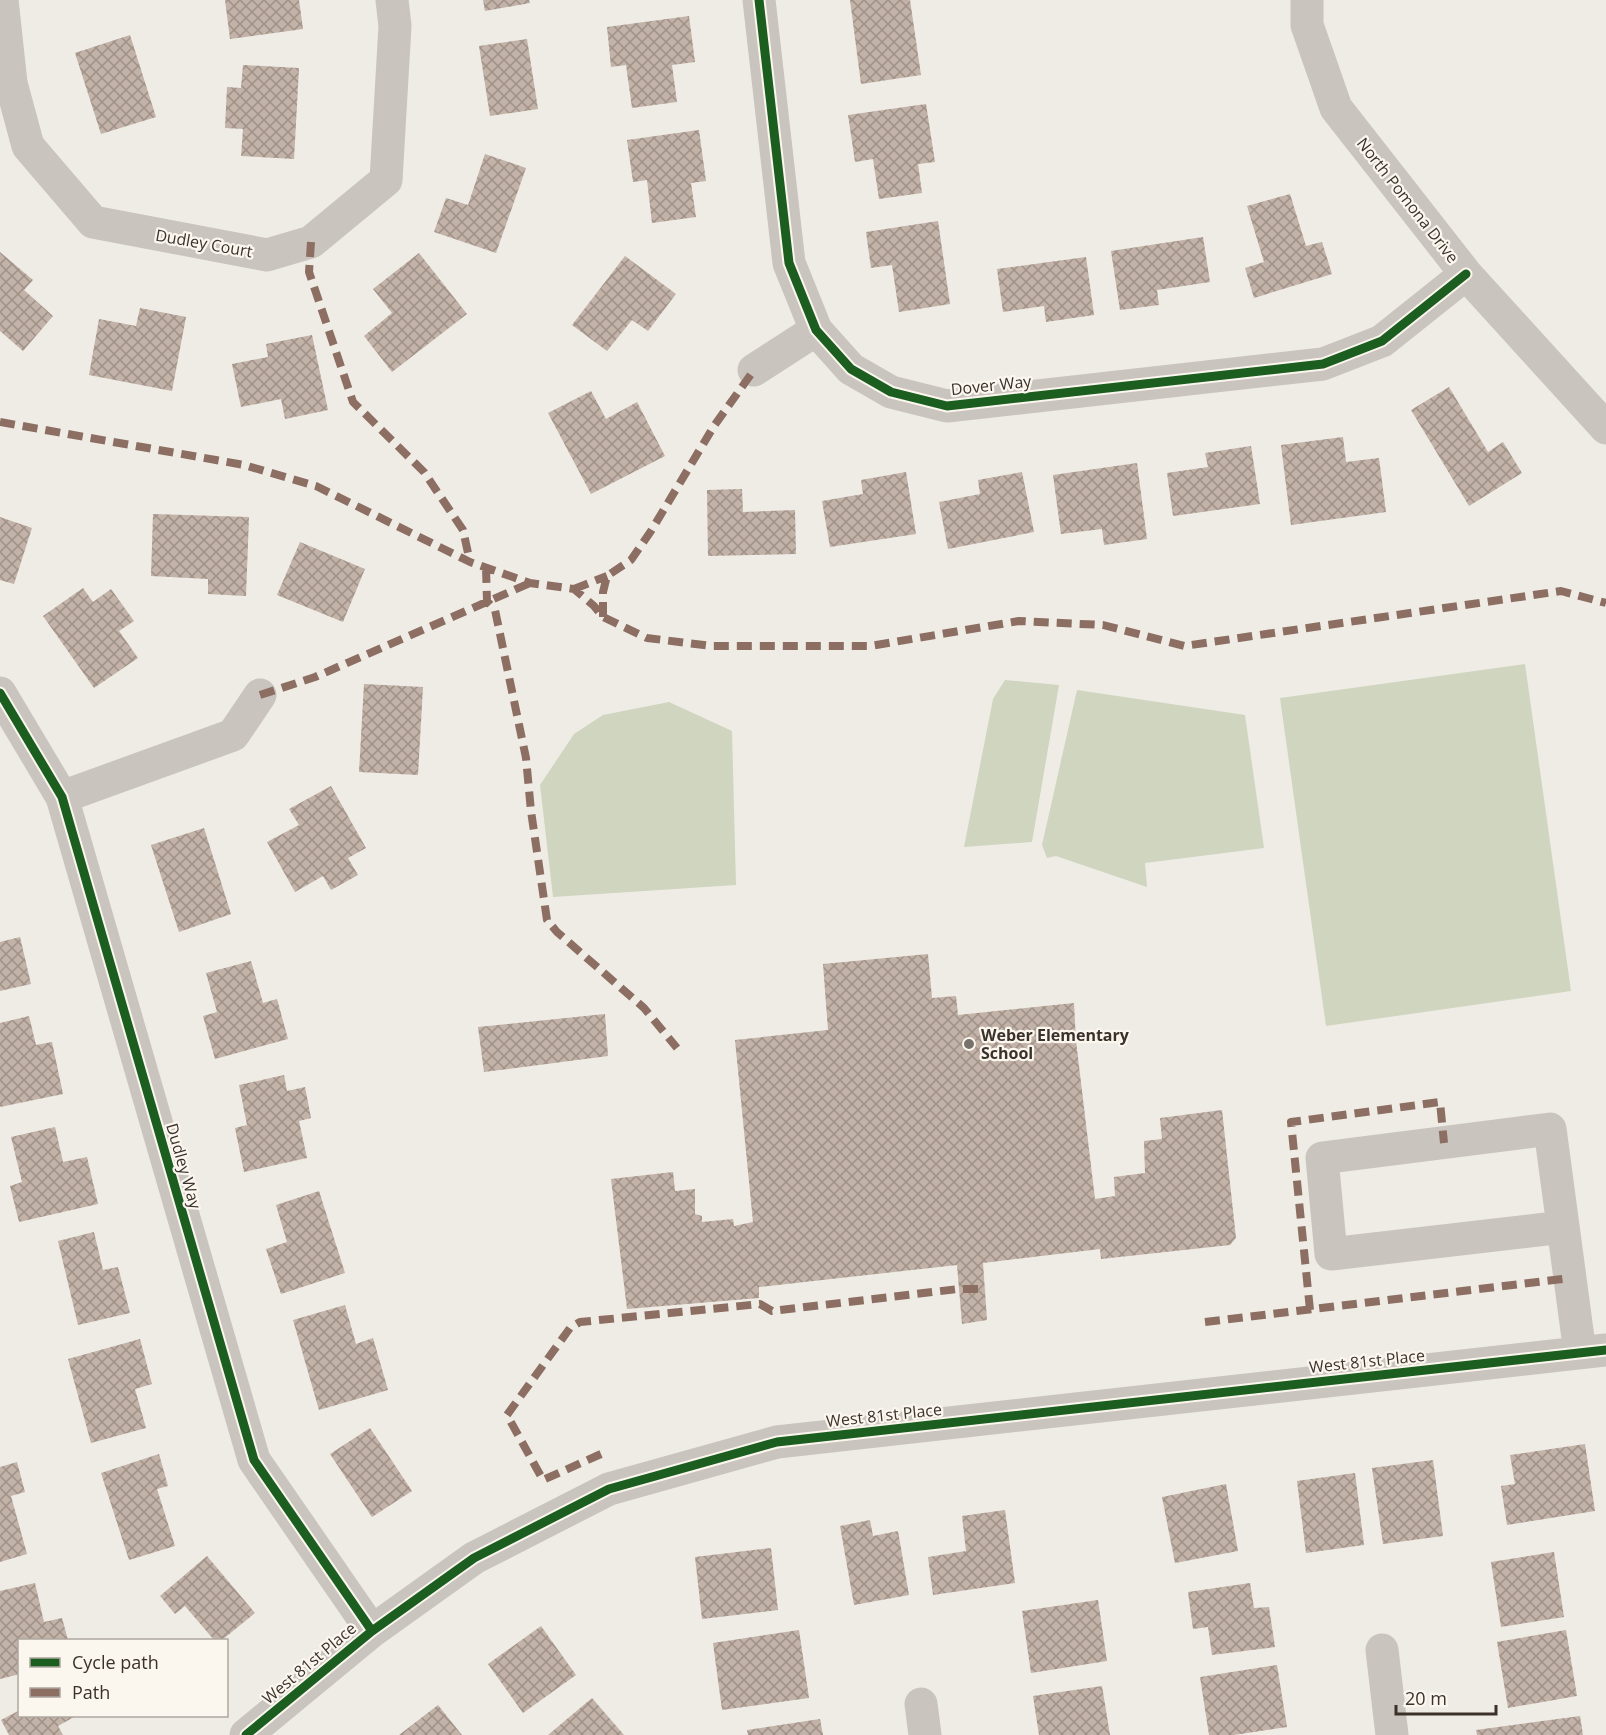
<svg xmlns="http://www.w3.org/2000/svg" width="1606" height="1735" font-family="'Open Sans',sans-serif">
  <defs>
    <pattern id="building-cross-hatch" width="8" height="8" patternUnits="userSpaceOnUse" patternTransform="scale(1.5)"><rect width="8" height="8" fill="#c2b2a7"/><path d="M0 0l8 8M0 8l8-8" fill="none" stroke="#9f9188"/></pattern>
  </defs>
  <rect width="100%" height="100%" fill="#efece5"/>
  <!-- green -->
  <path fill="#cfd5bf" d="M1525,664L1571,991L1326,1026L1280,698Z
    M1005,680L1059,685L1032,842L964,847L993,699Z
    M1077,690L1245,715L1264,848L1145,863L1147,887L1056,856L1047,858L1042,845Z
    M669,702L732,731L736,885L553,897L540,785L574,734L603,715Z"/>
  <!-- building -->
  <path fill="url(#building-cross-hatch)" d="M225,0H299L303,29L230,39Z
    M483,0H529L530,3L485,11Z
    M850,0H910L921,75L861,84Z
    M689,16L695,62L672,65L677,102L632,108L626,65L611,67L607,27Z
    M130,35L156,117L101,134L75,53Z
    M527,39L538,109L490,116L479,46Z
    M243,65L299,68L294,159L241,156L243,129L225,128L227,87L241,88Z
    M926,104L935,162L918,164L922,193L879,199L873,159L855,162L848,115Z
    M699,130L706,181L691,183L696,217L652,223L647,180L633,182L627,140Z
    M485,154L526,168L496,253L434,232L446,198L468,205Z
    M1290,194L1306,246L1322,242L1332,274L1254,298L1245,268L1264,262L1247,206Z
    M938,221L950,304L899,312L892,265L871,268L866,232Z
    M1203,237L1210,282L1157,290L1159,305L1120,310L1111,251Z
    M0,252L33,280L24,290L53,316L23,351L0,331Z
    M419,253L467,314L392,372L364,336L392,313L373,289Z
    M625,256L676,294L648,331L632,320L607,351L572,325Z
    M1086,257L1094,315L1046,322L1044,306L1003,312L997,269Z
    M140,308L186,317L172,391L89,375L99,319L136,326Z
    M312,335L328,410L285,419L281,399L241,407L232,364L268,357L266,344Z
    M1449,387L1488,452L1503,442L1522,473L1469,506L1411,410Z
    M591,391L606,419L637,402L665,456L591,494L548,413Z
    M1343,437L1346,462L1379,458L1386,512L1291,525L1281,445Z
    M1251,446L1260,504L1173,516L1167,473L1208,467L1205,453Z
    M1137,463L1147,539L1104,545L1102,529L1061,534L1053,475Z
    M906,472L916,534L830,547L822,501L863,494L861,480Z
    M1022,472L1034,532L948,549L939,502L980,494L978,480Z
    M742,489L743,512L795,510L796,554L708,556L707,490Z
    M153,514L249,517L246,596L208,594V579L151,576Z
    M0,517L32,528L14,584L0,580Z
    M300,542L365,569L343,622L277,595Z
    M83,588L93,602L111,589L134,621L119,631L138,658L94,688L43,616Z
    M364,684L423,687L418,775L359,772Z
    M331,786L366,848L348,858L358,875L331,890L323,876L295,892L267,842L299,825L289,809Z
    M204,828L231,914L179,932L151,845Z
    M20,937L31,984L0,991V942Z
    M928,954L932,998L956,996L958,1015L1074,1003L1076,1041L1095,1199L1115,1196L1114,1177L1145,1173L1144,1141L1162,1139L1160,1118L1222,1110L1236,1238L1230,1245L1101,1259L1100,1249L983,1263L987,1320L962,1324L957,1265L759,1287V1298L627,1309L611,1179L673,1172L675,1191L695,1189V1214L702,1216V1222L733,1219L734,1226L753,1222L735,1040L828,1030L823,964Z
    M251,961L263,1003L277,999L288,1039L215,1059L203,1016L217,1012L206,973Z
    M605,1014L608,1056L484,1072L478,1027Z
    M29,1016L36,1045L52,1042L63,1094L0,1107V1023Z
    M284,1075L287,1091L305,1087L311,1118L299,1121L307,1158L244,1172L235,1128L247,1125L239,1085Z
    M55,1127L63,1162L87,1157L98,1204L19,1222L10,1186L22,1182L11,1137Z
    M319,1191L345,1273L281,1294L266,1249L287,1242L276,1205Z
    M94,1232L103,1270L118,1267L130,1313L78,1325L58,1241Z
    M345,1305L356,1344L373,1338L388,1390L319,1410L293,1320Z
    M140,1339L152,1384L135,1389L146,1428L91,1443L68,1359Z
    M370,1428L412,1491L372,1517L330,1454Z
    M1585,1444L1595,1511L1507,1525L1501,1486L1515,1484L1510,1455Z
    M159,1454L168,1486L157,1489L175,1546L129,1560L101,1473Z
    M1433,1460L1443,1536L1383,1544L1372,1468Z
    M17,1462L25,1492L11,1496L27,1554L0,1562V1467Z
    M1355,1473L1364,1545L1306,1553L1297,1481Z
    M1226,1484L1238,1551L1175,1563L1162,1497Z
    M1005,1510L1015,1583L933,1595L928,1557L966,1551L962,1516Z
    M870,1520L873,1536L898,1531L909,1595L854,1605L840,1526Z
    M771,1548L778,1610L702,1619L695,1557Z
    M1554,1552L1564,1617L1501,1627L1491,1562Z
    M207,1556L255,1613L222,1640H214L185,1606L175,1614L160,1596Z
    M35,1583L44,1622L62,1618L68,1640H20V1674L0,1679V1591Z
    M1250,1583L1254,1608L1269,1607L1275,1647L1212,1655L1208,1627L1193,1629L1188,1592Z
    M1098,1600L1107,1661L1031,1673L1022,1611Z
    M541,1626L576,1675L523,1713L488,1664Z
    M799,1630L809,1698L722,1710L713,1643Z
    M1566,1630L1577,1696L1508,1708L1497,1642Z
    M1277,1665L1287,1727L1234,1735H1209L1200,1677Z
    M1102,1686L1110,1735H1039L1033,1696Z
    M592,1698L624,1735H548Z
    M438,1705L462,1735H399Z
    M20,1710V1716H73L74,1717L58,1726L63,1735H9L1,1720Z
    M1580,1716L1583,1735H1477L1476,1730Z
    M820,1719L823,1735H748L747,1730Z"/>
  <g fill="none" stroke-linecap="round" stroke-linejoin="round">
    <!-- minor -->
    <path stroke="#c9c4bd" stroke-width="33" d="M2,0L11,83L28,146L93,222L267,255L311,242L386,180L395,26L392,0
      M759,0L789,263L816,330L851,369L891,392L947,406L1323,364L1382,341L1466,274
      M1307,0V25L1336,108L1466,274L1606,428
      M754,370L816,330
      M0,693L62,797L254,1460L372,1631
      M62,797L233,735L260,695
      M1563,1227L1331,1254L1322,1158L1550,1129L1580,1353
      M1382,1650L1392,1735
      M921,1704L925,1735
      M246,1735L372,1631L474,1558L609,1489L777,1442L1606,1350"/>
    <!-- quiet -->
    <path stroke="#8d6e63" stroke-width="8" stroke-dasharray="15 8" stroke-linecap="butt" d="M311,242L309,272L353,402L424,472L463,530L470,562
      M0,422L244,465L316,486L470,562L530,583L574,589L594,606L603,617L647,638L712,646H870L1019,621L1103,625L1184,646L1561,591L1606,603
      M486,568L487,601L495,610L526,758L531,811L547,920L557,932L644,1008L677,1048
      M574,589L607,576
      M603,617V592L607,576L631,560L651,531L714,426L754,370
      M260,695L315,677L530,583
      M1310,1310L1291,1122L1440,1102L1444,1143
      M1205,1322L1570,1278
      M601,1454L543,1480L507,1415L570,1328L580,1322L760,1304L772,1311L958,1289H986"/>
    <!-- cycleway casing -->
    <g stroke="#fbf6ee" stroke-width="13">
      <path id="cycleway" d="M759,0L789,263L816,330L851,369L891,392L947,406L1323,364L1382,341L1466,274
        M0,693L62,797L254,1460L372,1631
        M246,1735L372,1631L474,1558L609,1489L777,1442L1606,1350"/>
    </g>
    <!-- cycleway -->
    <use href="#cycleway" stroke="#1b5e20" stroke-width="9"/>
  </g>
  <!-- markers -->
  <circle fill="#79726c" stroke="#fbf6ee" stroke-width="2" cx="969" cy="1044" r="6"/>
  <g text-anchor="middle" stroke-width="4.5" stroke-linejoin="round" paint-order="stroke">
    <!-- street labels -->
    <g font-size="16" fill="#3a312b" stroke="#fbf6ee">
      <text transform="translate(1408 200) rotate(52)" y="6">North Pomona Drive</text>
      <text transform="translate(204 243) rotate(10)" y="6">Dudley Court</text>
      <text transform="translate(991 385) rotate(-6)" y="6">Dover Way</text>
      <text transform="translate(184 1166) rotate(74)" y="6">Dudley Way</text>
      <text transform="translate(1367 1361) rotate(-6)" y="6">West 81st Place</text>
      <text transform="translate(884 1415) rotate(-6)" y="6">West 81st Place</text>
      <text transform="translate(309 1663) rotate(-40)" y="6">West 81st Place</text>
    </g>
    <!-- poi labels -->
    <g font-size="16" font-weight="bold" fill="#3a312b" stroke="#fbf6ee" text-anchor="start">
      <text x="981" y="1041">Weber Elementary<tspan x="981" dy="18">School</tspan></text>
    </g>
  </g>
  <!-- legend -->
  <rect x="18" y="1639" width="210" height="78" fill="#fbf6ee" stroke="#aea7a0" stroke-width="1.5"/>
  <rect x="30" y="1658" width="30" height="9" fill="#1b5e20" stroke="#aea7a0" stroke-width="1.5"/>
  <text x="72" y="1669" font-size="18" fill="#3a312b">Cycle path</text>
  <rect x="30" y="1688" width="30" height="9" fill="#8d6e63" stroke="#aea7a0" stroke-width="1.5"/>
  <text x="72" y="1699" font-size="18" fill="#3a312b">Path</text>
  <!-- scale -->
  <path d="M1396 1705v9h100v-9" fill="none" stroke="#3a312b" stroke-width="3"/>
  <text x="1405" y="1705" font-size="18" fill="#3a312b" stroke="#fbf6ee" stroke-width="4.5" paint-order="stroke">20 m</text>
</svg>
